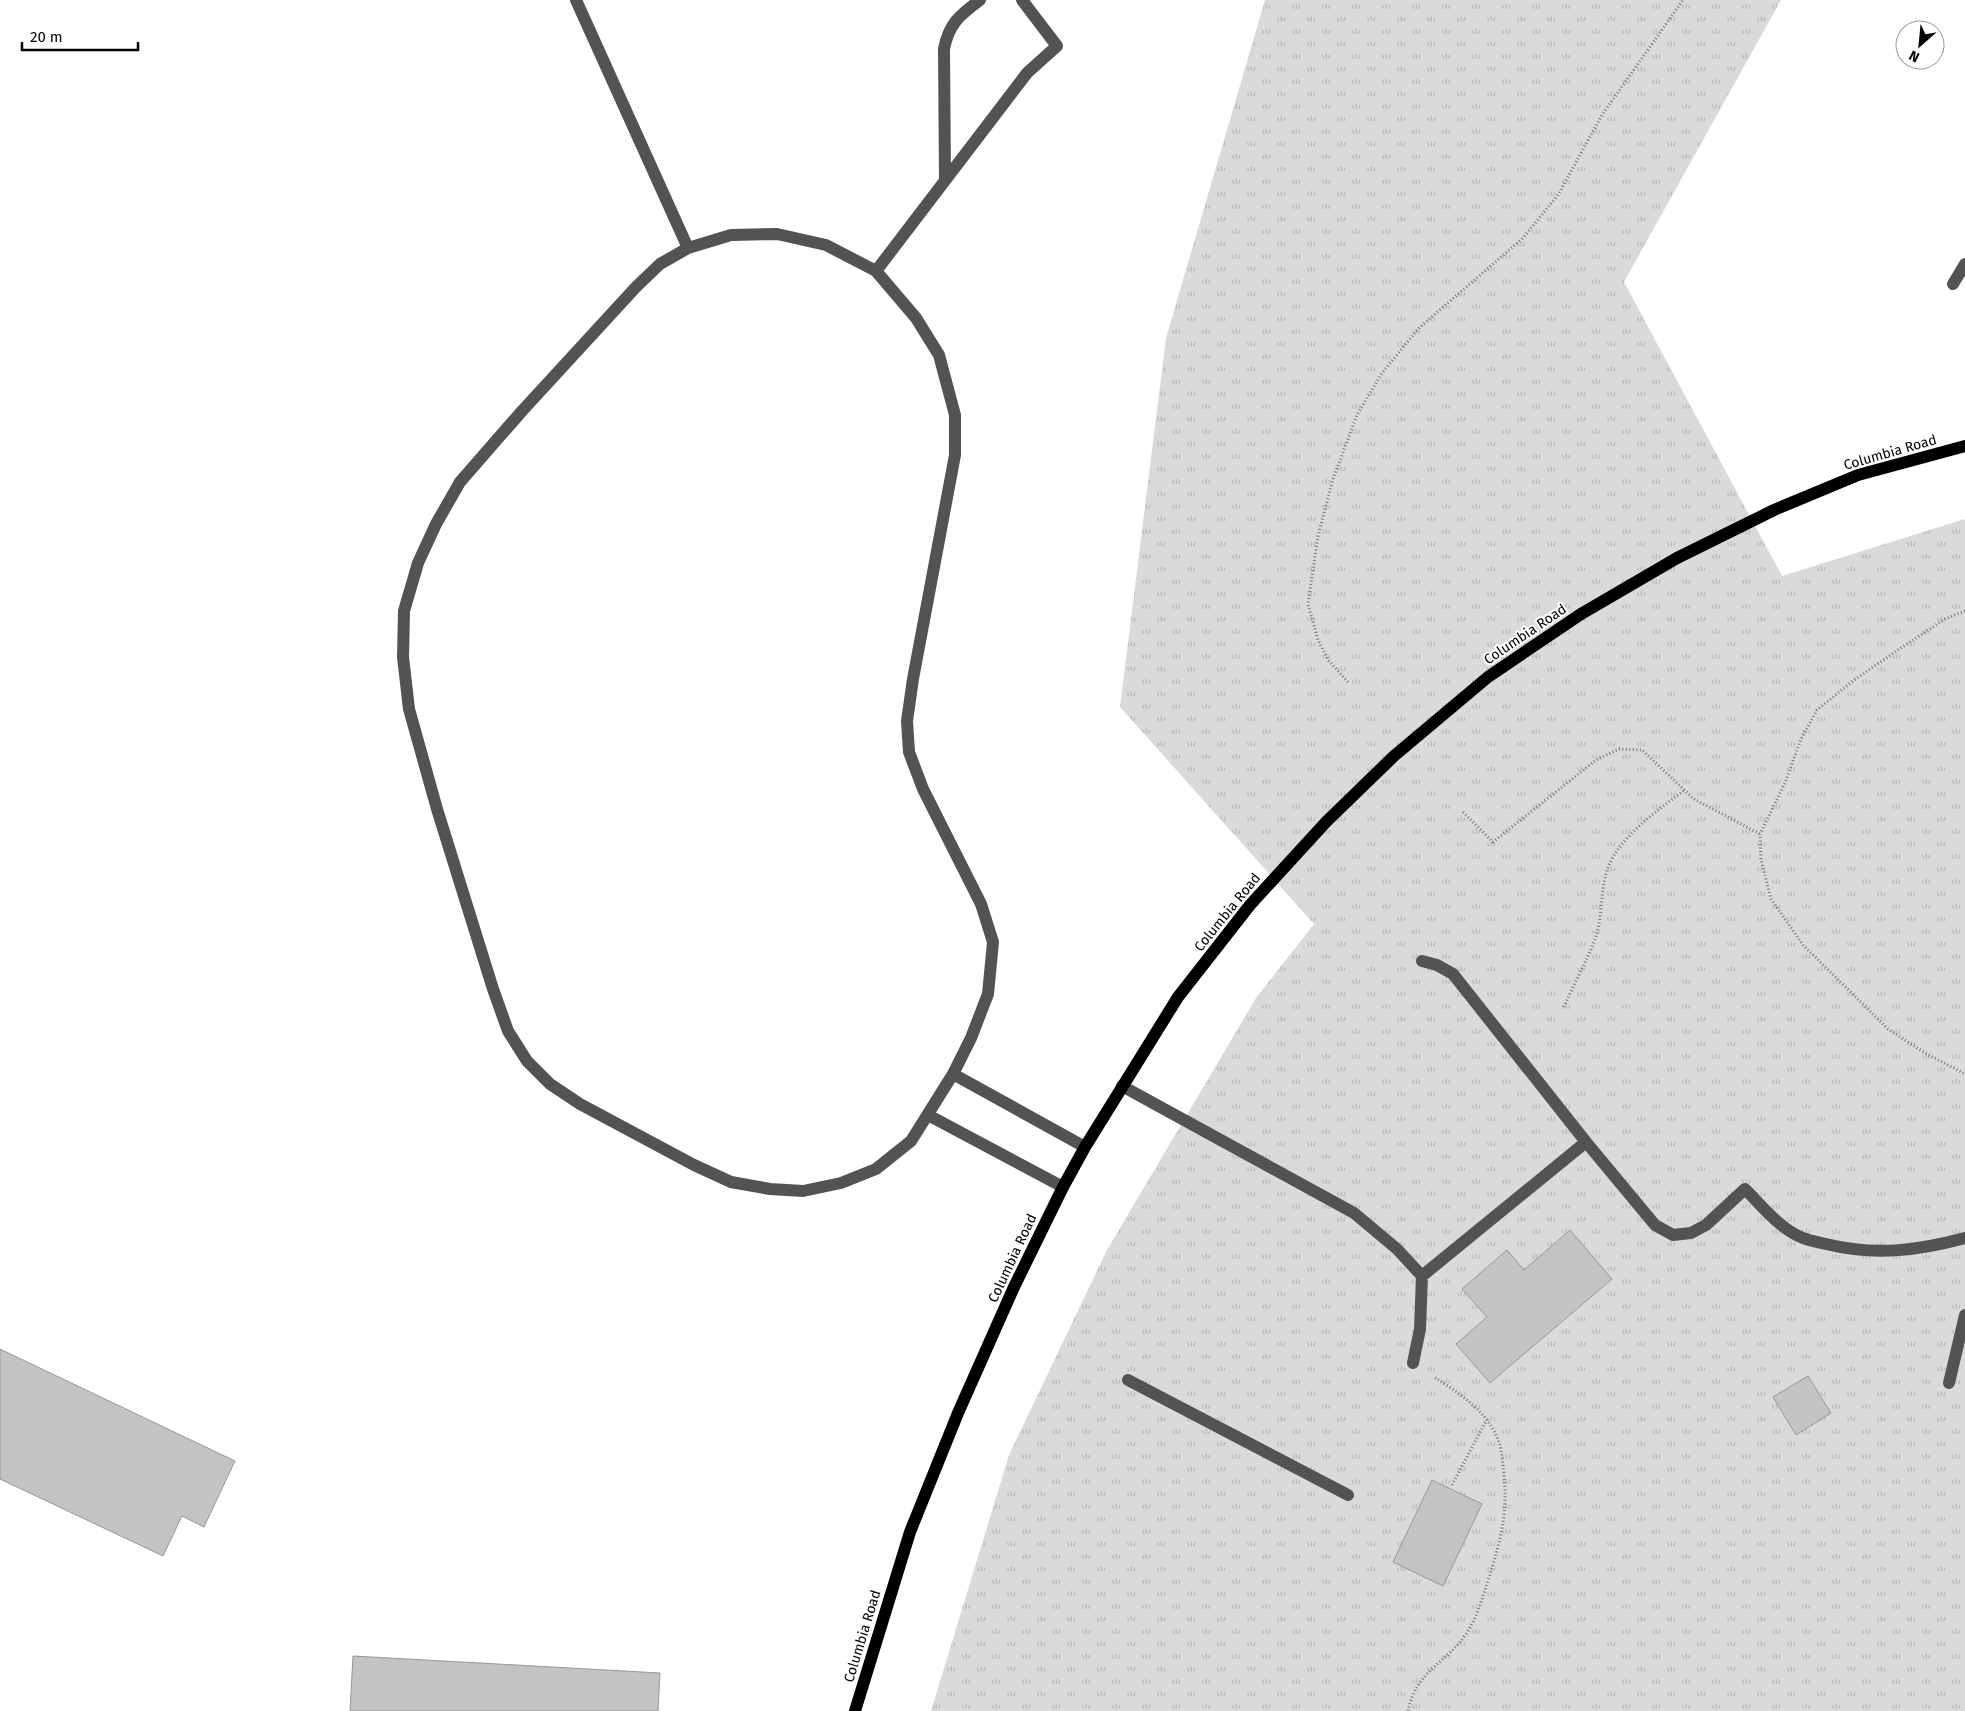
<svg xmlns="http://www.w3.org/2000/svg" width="1965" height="1711" font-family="'Fira Sans',sans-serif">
  <defs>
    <pattern id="grass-tufts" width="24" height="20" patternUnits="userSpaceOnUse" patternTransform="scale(1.25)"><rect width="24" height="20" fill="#dadada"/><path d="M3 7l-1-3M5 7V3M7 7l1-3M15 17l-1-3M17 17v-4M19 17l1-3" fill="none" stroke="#b9b9b9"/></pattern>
  </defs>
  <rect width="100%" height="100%" fill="#fff"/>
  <!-- grass -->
  <path fill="url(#grass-tufts)" d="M1265,0H1781L1624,282L1782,576L1965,519V1711H931L1009,1455L1107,1250L1256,998L1314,924L1120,707L1166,338Z"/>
  <!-- building -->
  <path fill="#c3c3c3" stroke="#979797" d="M1570,1230L1612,1279L1490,1383L1456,1344L1487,1317L1462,1289L1507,1250L1524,1270Z
    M0,1349L235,1461L204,1527L182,1516L163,1556L0,1479Z
    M1808,1376L1831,1413L1796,1435L1773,1397Z
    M1432,1480L1482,1504L1443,1586L1393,1562Z
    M353,1656L660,1673L658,1711H350Z"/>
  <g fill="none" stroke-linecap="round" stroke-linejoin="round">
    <!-- path -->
    <path stroke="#757575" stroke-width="3" stroke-dasharray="1 2.5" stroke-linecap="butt" d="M1965,611L1945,619L1901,648L1854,680L1817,710L1801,739L1785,783L1760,834L1761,859L1771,899L1803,945L1888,1029L1925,1053L1965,1074
      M1348,682L1329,661L1318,640L1308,604L1318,536L1333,479L1357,415L1382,373L1419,328L1523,238L1558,195L1602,115L1683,0
      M1463,812L1493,842L1596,760L1619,749L1642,750L1694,799L1760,834
      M1564,1007C1574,983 1589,958 1597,933C1603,912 1600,887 1609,865C1621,836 1660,808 1685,790
      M1452,1485L1486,1421
      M1408,1711C1417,1669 1446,1664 1466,1634C1477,1618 1482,1599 1488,1581C1501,1539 1509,1511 1503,1466C1502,1459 1502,1450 1499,1443C1490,1413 1459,1393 1434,1377"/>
    <!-- minor -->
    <path stroke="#535353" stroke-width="12" d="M576,0L688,248
      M945,180L944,49C949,23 960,15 980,0
      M777,234L826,245L876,271L916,318L939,355L955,415V455L913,679L907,721L909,752L923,789L981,904L993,942L988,994L971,1038L953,1074L911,1141L876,1169L841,1183L803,1191L770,1189L731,1182L694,1165L580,1104L550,1084L527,1061L508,1031L493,989L437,809L409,709L403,657L404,611L418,563L436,524L460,482L522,411L636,287L660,264L688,248L731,235Z
      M876,271L1027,73L1057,46L1022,0
      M1953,284L1965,264
      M1422,961L1437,965L1453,974L1586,1142
      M953,1074L1085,1147
      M1122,1086L1354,1213L1397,1249L1422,1276L1586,1142L1655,1225L1673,1235L1691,1233L1706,1225L1745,1189C1763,1207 1780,1229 1803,1238C1810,1241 1819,1242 1826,1244C1875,1256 1916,1251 1965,1238
      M928,1115L1063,1187
      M1413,1363L1420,1329L1422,1276
      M1128,1380L1348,1495
      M1949,1383L1965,1315"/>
    <!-- major -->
    <path stroke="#000" stroke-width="12" d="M855,1711L910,1532L958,1413L1014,1287L1063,1187L1085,1147L1178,997L1250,905L1326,822L1394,756L1488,677L1581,614L1677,558L1774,510L1858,475L1965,446"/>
  </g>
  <g text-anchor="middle" stroke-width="4" stroke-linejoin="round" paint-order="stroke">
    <!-- street labels -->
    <g font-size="14" fill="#000" stroke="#fff">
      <text transform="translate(1890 452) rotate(-16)" y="5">Columbia Road</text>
      <text transform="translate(1525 634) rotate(-34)" y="5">Columbia Road</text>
      <text transform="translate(1227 912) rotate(-51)" y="5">Columbia Road</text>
      <text transform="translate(1012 1258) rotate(-65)" y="5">Columbia Road</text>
      <text transform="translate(862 1636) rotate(-73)" y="5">Columbia Road</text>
    </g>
  </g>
  <!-- north arrow -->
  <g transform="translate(1920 45) rotate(207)"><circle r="24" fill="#ffffff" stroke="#999999"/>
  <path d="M0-4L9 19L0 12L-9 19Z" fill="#000000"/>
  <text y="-8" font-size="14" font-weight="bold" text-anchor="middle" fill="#000000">N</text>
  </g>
  <!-- scale -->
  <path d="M22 42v8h116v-8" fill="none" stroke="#000000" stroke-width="2.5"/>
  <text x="30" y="42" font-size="15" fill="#000000" stroke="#ffffff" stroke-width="4" paint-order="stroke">20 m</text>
</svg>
